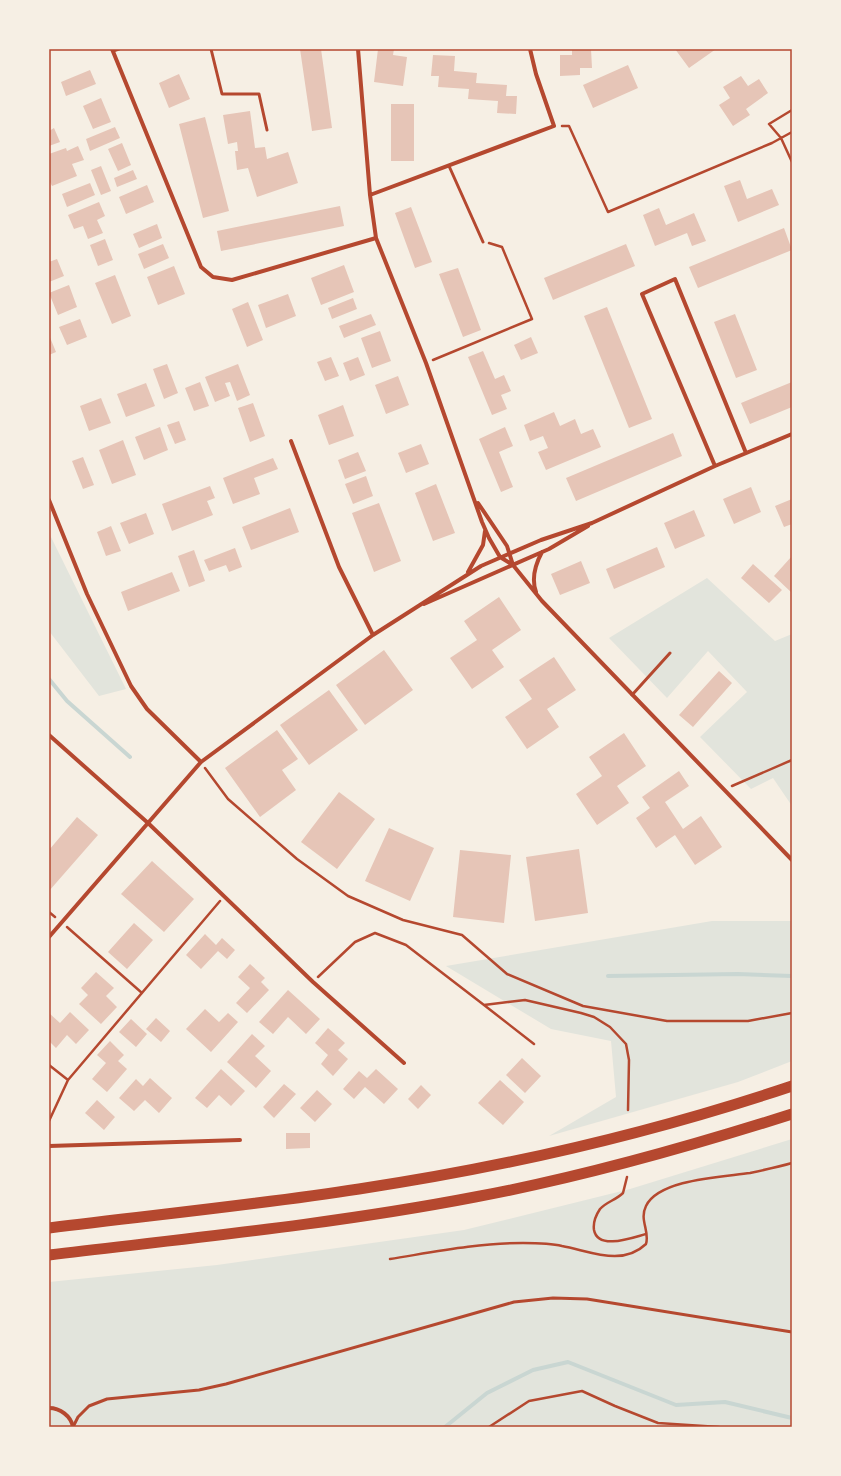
<svg xmlns="http://www.w3.org/2000/svg" width="841" height="1476" font-family="Arial,sans-serif">
  <rect width="100%" height="100%" fill="#f6efe4"/>
  <!-- green -->
  <path fill="#e2e4dc" d="M49,533L126,689L99,696L49,631Z
    M707,578L775,641L792,634V806L773,778L751,789L700,737L747,692L708,651L667,698L609,638Z
    M712,921H792V1061L738,1082L549,1136L616,1097L611,1041L551,1029L446,966Z
    M792,1139V1427H49V1282L217,1265L464,1230L630,1189Z"/>
  <g fill="none" stroke-linecap="round" stroke-linejoin="round">
    <!-- stream -->
    <path stroke="#c9d6d2" stroke-width="4" d="M49,679L67,701L130,757
      M608,976L738,974L792,976
      M445,1427L487,1393L533,1370L568,1362L676,1405L725,1402L792,1418"/>
  </g>
  <!-- building -->
  <path fill="#e6c5b7" d="M300,49H321L332,128L312,131Z
    M378,49H394L393,55L407,57L403,86L374,82Z
    M572,49H591L592,68H580V75L560,76V55H572Z
    M675,49H716L689,68Z
    M433,55L455,56L454,71L477,73L476,83L507,85L506,96H517L516,114L497,113L498,101L468,99L469,89L438,87L439,76H431Z
    M628,65L638,88L593,108L583,85Z
    M90,70L96,84L66,96L61,82Z
    M179,74L190,99L169,108L159,83Z
    M741,76L748,86L759,79L768,93L746,109L750,115L733,126L719,105L730,98L723,87Z
    M101,98L111,122L93,129L83,106Z
    M391,104H414V161H391Z
    M250,111L255,148L265,147L267,159L288,152L298,183L257,197L248,168L237,170L235,151H238L237,142L228,144L223,115Z
    M205,117L229,211L203,218L179,124Z
    M115,127L120,138L90,151L86,139Z
    M54,128L60,142L49,146V131Z
    M122,143L131,165L118,171L108,149Z
    M78,146L84,160L72,164L77,176L52,186L49,180V154L66,148L67,151Z
    M101,166L111,191L101,195L91,170Z
    M133,170L137,179L117,187L114,178Z
    M740,180L747,199L772,189L779,205L738,222L724,186Z
    M90,183L95,195L67,207L62,194Z
    M147,185L154,202L126,214L119,197Z
    M99,202L105,216L97,220L103,233L88,239L83,226L74,229L68,215Z
    M340,206L344,226L221,251L217,231Z
    M411,207L432,262L415,268L395,213Z
    M659,208L666,225L694,213L706,241L692,246L687,233L655,246L643,215Z
    M157,224L162,238L139,248L133,234Z
    M784,228L792,250L698,288L689,267Z
    M105,239L113,260L98,266L90,245Z
    M163,244L169,258L144,269L138,254Z
    M626,244L635,266L553,300L544,278Z
    M57,259L64,276L49,282V262Z
    M344,265L354,292L321,305L311,278Z
    M174,266L185,294L158,305L147,277Z
    M458,268L481,330L463,337L439,274Z
    M115,275L131,316L112,324L95,283Z
    M69,285L77,307L58,315L49,293Z
    M288,294L296,316L266,328L258,305Z
    M353,298L357,309L332,319L328,308Z
    M248,302L263,340L247,347L232,309Z
    M607,307L652,419L629,428L584,316Z
    M371,314L376,325L344,338L339,326Z
    M735,314L757,370L736,378L714,322Z
    M80,319L87,337L67,345L59,327Z
    M380,331L391,361L372,368L361,338Z
    M49,335L56,352L49,355Z
    M531,337L538,353L521,360L514,345Z
    M483,351L495,379L504,375L511,391L501,395L507,409L492,415L468,357Z
    M331,357L339,376L325,381L317,362Z
    M358,357L365,375L350,381L343,363Z
    M167,364L178,393L164,399L153,369Z
    M238,364L250,395L237,401L230,382L225,383L230,396L215,402L205,377Z
    M398,376L409,405L386,414L375,385Z
    M200,382L209,406L194,411L185,388Z
    M792,382V407L750,424L741,403Z
    M146,383L155,406L126,417L117,394Z
    M101,398L111,423L89,431L80,406Z
    M253,403L265,436L250,442L238,408Z
    M343,405L354,436L329,445L318,415Z
    M554,412L560,426L575,419L581,434L593,429L601,447L546,470L538,452L548,448L543,436L530,441L524,425Z
    M179,421L186,440L175,444L167,425Z
    M160,427L168,450L144,460L135,437Z
    M505,427L513,446L499,452L513,487L501,492L479,439Z
    M673,433L682,456L576,501L566,478Z
    M123,440L136,475L112,484L99,450Z
    M421,444L429,464L406,473L398,453Z
    M358,452L366,471L345,479L338,460Z
    M83,457L94,485L83,489L72,461Z
    M273,458L278,469L254,478L260,494L233,504L223,478Z
    M366,476L373,496L353,504L345,484Z
    M436,484L455,533L433,541L415,493Z
    M210,486L215,498L207,501L213,515L172,531L162,504Z
    M751,487L761,512L734,524L723,499Z
    M792,499V524L784,527L775,506Z
    M379,503L401,561L374,572L352,513Z
    M290,508L299,532L251,550L242,527Z
    M694,510L705,536L675,549L664,523Z
    M146,513L154,534L129,544L120,523Z
    M111,526L121,551L106,556L97,532Z
    M657,547L665,567L614,589L606,569Z
    M235,548L242,567L229,572L226,565L209,571L204,560Z
    M194,550L205,581L189,587L178,556Z
    M792,556V593L774,576Z
    M581,561L590,583L560,595L551,574Z
    M753,564L782,590L769,603L741,578Z
    M172,572L180,591L128,611L121,592Z
    M499,597L521,630L492,650L504,667L472,689L450,658L477,640L464,621Z
    M384,650L413,690L365,725L336,685Z
    M554,657L576,690L547,709L559,727L527,749L505,717L532,699L519,680Z
    M719,671L732,683L693,727L679,715Z
    M329,690L358,730L309,765L280,725Z
    M277,730L298,759L282,770L296,790L260,817L225,768Z
    M624,733L646,766L617,786L629,803L597,825L576,794L602,776L589,757Z
    M679,771L689,786L665,802L683,829L701,816L722,847L695,865L675,835L656,848L636,818L650,808L642,797Z
    M339,792L375,819L337,869L301,842Z
    M77,817L98,835L49,891V850Z
    M389,828L434,848L410,901L365,881Z
    M579,849L588,913L535,921L526,857Z
    M460,850L511,855L504,923L453,917Z
    M152,861L194,899L164,932L121,894Z
    M134,923L153,940L127,969L108,952Z
    M205,934L216,945L222,938L235,950L227,959L218,951L201,969L186,955Z
    M250,964L265,978L261,982L269,990L247,1013L236,1003L250,988L238,977Z
    M96,972L114,988L106,996L117,1007L101,1024L79,1004L88,995L81,988Z
    M288,990L320,1019L306,1034L288,1017L273,1034L259,1022Z
    M205,1009L219,1022L228,1013L238,1022L211,1052L186,1029Z
    M70,1012L89,1030L76,1044L67,1035L56,1048L49,1041V1013L60,1023Z
    M156,1018L170,1031L161,1042L146,1029Z
    M131,1019L147,1034L136,1047L119,1032Z
    M328,1028L345,1043L338,1050L348,1059L333,1076L321,1064L328,1055L315,1043Z
    M252,1034L265,1046L255,1056L271,1071L256,1088L227,1062Z
    M110,1041L124,1055L118,1061L127,1069L107,1092L92,1079L106,1063L97,1055Z
    M522,1058L541,1076L525,1093L506,1075Z
    M221,1069L245,1091L231,1106L219,1095L207,1108L195,1098Z
    M376,1069L398,1089L384,1104L365,1087L354,1099L343,1089L359,1071L367,1078Z
    M150,1078L172,1098L159,1113L145,1100L134,1111L119,1098L136,1079L143,1086Z
    M500,1080L524,1102L503,1125L478,1103Z
    M284,1084L296,1094L274,1118L263,1107Z
    M421,1085L431,1095L418,1109L408,1099Z
    M317,1090L332,1104L315,1122L300,1108Z
    M97,1100L115,1117L104,1130L85,1113Z
    M286,1133H310V1148L286,1149Z"/>
  <g fill="none" stroke-linecap="round" stroke-linejoin="round">
    <!-- path -->
    <path stroke="#b5482f" stroke-width="2.5" d="M792,110L769,124L781,138L792,162
      M562,126H569L608,212L772,143L792,132
      M433,360L532,319L502,247L489,243
      M205,768L228,799L297,859L348,896L403,920L462,935L507,974L583,1006L667,1021H748L792,1013
      M732,786L792,760
      M49,912L55,917
      M67,927L142,993
      M318,977L355,942L375,933L406,945L484,1005L525,1000L581,1013L594,1017L610,1027L626,1044L629,1060L628,1110
      M484,1005L534,1044
      M49,1065L68,1080
      M49,1121L68,1080L220,901
      M627,1177L623,1193C616,1200 606,1202 600,1209C596,1215 593,1223 594,1230C598,1251 634,1237 646,1234
      M390,1259C434,1252 478,1243 523,1243C536,1243 550,1243 562,1246C590,1251 622,1267 646,1244C650,1231 639,1220 646,1206C659,1179 723,1177 750,1173C764,1170 778,1167 792,1163
      M489,1427L529,1401L582,1391L615,1406L658,1423L719,1427"/>
    <!-- service -->
    <path stroke="#b5482f" stroke-width="3" d="M211,49L222,94H259L267,130
      M113,51L119,49
      M449,166L483,242
      M632,695L670,653
      M73,1427L78,1417L89,1406L107,1399L199,1390L226,1384L514,1302L553,1298L587,1299L792,1332"/>
    <!-- minor -->
    <path stroke="#b5482f" stroke-width="4" d="M112,49L201,267L213,277L232,280L376,238
      M358,49L370,195L376,238L426,363L482,522L489,538L500,557L513,565L542,601L792,860
      M370,195L554,126L536,74L530,49
      M291,441L339,567L373,635
      M715,466L642,294L675,279L746,453
      M49,500L87,594L131,686L147,709L201,762
      M478,503L507,546L513,565
      M468,572L483,545L485,531
      M536,592C531,578 535,565 542,552
      M424,604L549,549L588,526
      M49,735L148,823L313,982L404,1063
      M49,937L201,762L373,635L481,566L541,540L592,523L715,466L792,434
      M49,1146L240,1140
      M49,1408C60,1408 71,1416 73,1427"/>
    <!-- trunk -->
    <path stroke="#b5482f" stroke-width="11" d="M49,1228C152,1215 256,1205 359,1189C505,1167 652,1133 792,1086
      M49,1255C191,1238 335,1224 475,1197C583,1177 688,1147 792,1114"/>
  </g>
  <!-- border -->
  <rect width="841" height="1476" fill="none" stroke="#f6efe4" stroke-width="100"/>
  <rect x="50" y="50" width="741" height="1376" fill="none" stroke="#b5482f" stroke-width="1.5"/>
</svg>
